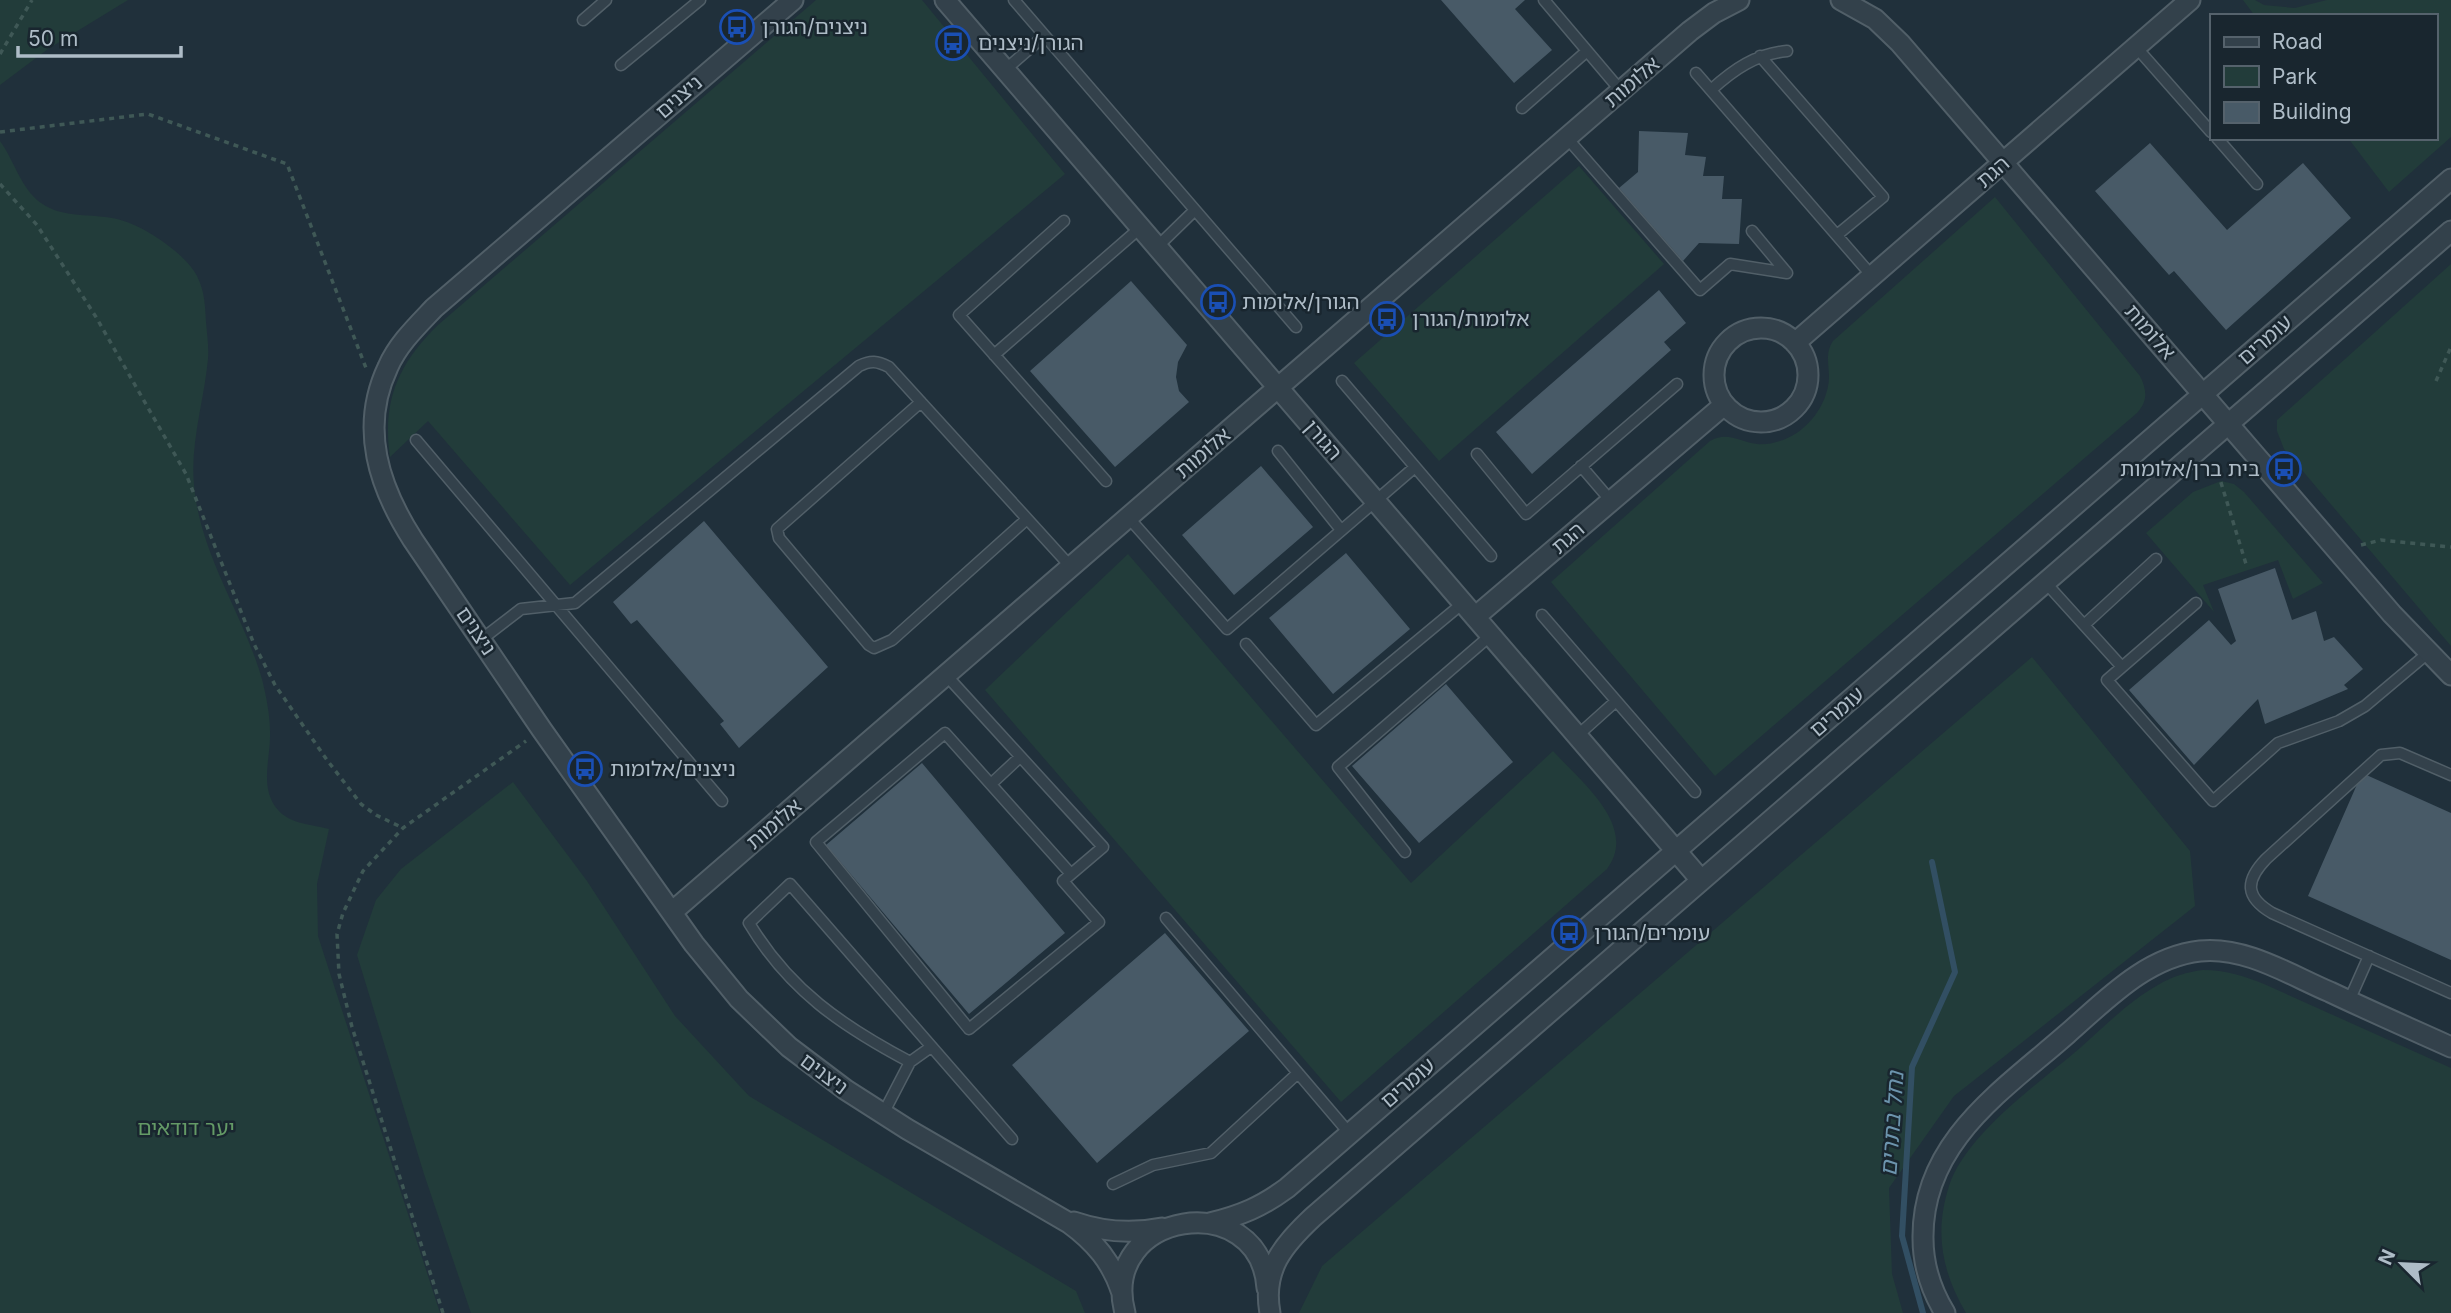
<svg xmlns="http://www.w3.org/2000/svg" width="2451" height="1313" font-family="Inter,'Noto Sans Hebrew',sans-serif">
  <rect width="100%" height="100%" fill="#20303b"/>
  <!-- green -->
  <path fill="#223c3a" d="M0,0H128L48,49L0,85Z
    M816,0H922L1065,174L570,585L428,421L390,457C382,401 398,364 438,325Z
    M2243,0H2255L2264,5L2295,8L2327,0H2451V137L2389,192L2348,138H2435V16H2255Z
    M0,141C14,160 21,189 41,203C64,219 91,213 117,219C143,225 185,253 197,276C205,292 205,306 206,322C207,334 209,347 208,359C204,401 190,443 194,485C200,555 243,613 262,679C266,695 270,715 270,731C271,754 262,778 271,799C282,824 306,823 329,829L317,884L318,936L440,1313H0Z
    M1579,166L1664,264L1439,461L1354,363Z
    M1995,197L2140,376C2147,390 2148,401 2137,413L1715,776L1551,582L1710,441C1728,431 1739,442 1757,444C1766,445 1774,443 1783,440C1808,431 1828,404 1829,378C1829,364 1825,353 1833,341Z
    M2451,264V646L2284,449L2277,431V420Z
    M2221,481L2234,484L2244,492L2323,583L2293,599L2278,560L2203,585L2214,612L2146,533L2193,492Z
    M1128,554L1411,883L1553,751C1580,781 1639,826 1607,869L1341,1102L985,690Z
    M2032,657L2190,851L2195,906L1954,1096L1889,1188L1892,1274L1903,1313H1299L1322,1266Z
    M513,782L587,881L675,1016L749,1096L1076,1291L1085,1313H471L424,1174L357,955L376,900L401,869Z
    M2203,970C2225,970 2244,976 2264,984L2451,1068V1313H1966C1942,1272 1934,1233 1949,1186C1966,1134 2038,1084 2080,1048C2105,1026 2129,1001 2158,985C2173,976 2187,972 2203,970Z"/>
  <g fill="none" stroke-linecap="round" stroke-linejoin="round">
    <!-- stream -->
    <path stroke="#324f63" stroke-width="6" d="M1923,1313L1902,1236L1912,1067L1955,972L1932,862"/>
  </g>
  <!-- building -->
  <path fill="#485a67" d="M1441,0H1525L1515,9L1552,50L1514,83Z
    M1639,131L1688,133L1685,155L1706,157L1703,176H1724L1722,199H1742L1739,244L1699,243L1683,261L1619,188L1638,172Z
    M2150,143L2227,230L2303,163L2351,218L2226,330L2174,271L2169,275L2095,191Z
    M1131,281L1187,345L1178,362L1176,377L1179,391L1189,402L1115,467L1030,371Z
    M1659,290L1686,323L1664,342L1671,350L1532,474L1496,432Z
    M1261,466L1313,527L1234,595L1182,535Z
    M704,521L828,667L739,748L720,724L724,721L637,620L631,624L613,602Z
    M1346,553L1410,629L1333,694L1269,618Z
    M2275,568L2292,620L2316,611L2324,641L2334,637L2363,669L2344,685L2348,689L2265,724L2258,699L2194,765L2129,690L2209,620L2231,645L2236,641L2218,589Z
    M1446,684L1513,762L1419,843L1352,766Z
    M922,763L1065,933L969,1014L826,845Z
    M2362,773L2451,813V960L2308,896Z
    M1165,933L1249,1031L1097,1163L1012,1065Z"/>
  <g fill="none" stroke-linecap="round" stroke-linejoin="round">
    <!-- lane casing -->
    <g stroke="#515f68" stroke-width="13">
      <path id="lane" d="M1014,0L1296,327
        M1544,0L1621,91
        M583,20L606,0
        M2136,47L2211,132
        M1760,56L1883,197L1837,235
        M621,65L700,0
        M1005,70L1044,36
        M1696,73L1872,276
        M1711,90C1734,69 1756,54 1787,51
        M1522,108L1587,51
        M1567,138L1700,290L1730,264L1787,273L1752,231
        M2217,138L2257,184
        M1064,221L959,315L1106,481
        M1157,247L1195,210
        M994,355L1140,228
        M1342,381L1491,556
        M921,402L777,529L779,538L869,645L874,648L892,640L1027,519
        M416,440L722,801
        M1278,451L1341,530
        M1477,454L1526,514L1677,384
        M1581,466L1611,501
        M1128,517L1227,629L1415,467
        M2045,582L2122,667
        M2196,603L2107,680L2213,801L2278,743L2339,721L2365,706L2428,653
        M1542,615L1695,792
        M2084,625L2156,559
        M482,639L521,609L575,603L859,366C871,360 877,361 889,367L1071,567
        M1246,644L1316,725L1463,603
        M946,675L1103,847L1063,881L1099,922L969,1029L816,842L945,733L1071,874
        M1577,736L1616,701
        M2451,775L2400,753L2381,755L2266,859C2245,881 2245,897 2272,913L2451,993
        M991,784L1020,757
        M1405,852L1338,767L1491,635
        M1166,918L1350,1134
        M2349,1001L2369,956
        M910,1062C842,1026 789,990 749,923L790,884L1012,1139
        M883,1114L910,1062L931,1047
        M1113,1184L1153,1165L1211,1153L1298,1073"/>
    </g>
    <!-- street casing -->
    <g stroke="#515f68" stroke-width="23">
      <path id="street" d="M793,0L434,308C417,326 398,344 388,367C359,428 379,487 413,540L542,730L694,944L739,999L789,1047L846,1090L907,1129L1069,1223C1095,1242 1112,1262 1122,1293
        M945,0L1701,880
        M1841,0L1875,19L1900,43L2392,614L2451,675
        M1714 375a47 47 0 1 1 94 0a47 47 0 1 1-94 0Z
        M1795,343L2190,0
        M1475,617L1724,405
        M672,912L1690,31L1714,13L1739,0
        M1074,1222C1103,1232 1132,1234 1162,1228
        M1210,1223C1242,1215 1261,1207 1287,1188L2451,179
        M1125,1313C1098,1211 1260,1186 1267,1288
        M1270,1313C1262,1270 1283,1245 1313,1217L2451,231
        M1945,1313C1931,1290 1923,1265 1923,1238C1922,1142 2002,1091 2067,1034C2106,1000 2146,957 2200,951C2245,946 2290,975 2330,992C2370,1011 2411,1029 2451,1047"/>
    </g>
    <!-- path -->
    <path stroke="#3f5856" stroke-width="3.5" stroke-dasharray="5 5" stroke-linecap="butt" d="M0,54L32,0
      M0,132L148,114L287,164L366,368
      M0,184L37,225L96,317L186,474L254,644L275,685L327,760L361,804L376,815L403,828
      M2436,381L2451,347
      M2215,463L2246,564
      M2361,545L2381,540L2451,547
      M443,1313L352,1027L339,974L337,934L343,913L363,871L403,828L526,741"/>
    <!-- lane -->
    <use href="#lane" stroke="#33414b" stroke-width="10"/>
    <!-- street -->
    <use href="#street" stroke="#33414b" stroke-width="19"/>
  </g>
  <!-- icons -->
  <defs>
    <g id="bus-ring" transform="scale(1.75)"><circle r="9.5" fill="#19262f" stroke="#1a4fb4" stroke-width="1.5"/><path d="M-5-6H5V4H4V6H2V4H-2V6H-4V4H-5ZM-3.5-4V0h7V-4ZM-3.5 1.2v1.5H-2V1.2ZM2 1.2v1.5H3.5V1.2Z" fill="#1a4fb4"/></g>
  </defs>
  <g fill-rule="evenodd">
    <use href="#bus-ring" x="737" y="27"/>
    <use href="#bus-ring" x="953" y="43"/>
    <use href="#bus-ring" x="1218" y="302"/>
    <use href="#bus-ring" x="1387" y="319"/>
    <use href="#bus-ring" x="2284" y="469"/>
    <use href="#bus-ring" x="585" y="769"/>
    <use href="#bus-ring" x="1569" y="933"/>
  </g>
  <g text-anchor="middle" stroke-width="5" stroke-linejoin="round" paint-order="stroke">
    <!-- poi labels -->
    <g font-size="21" fill="#aebcc7" stroke="#19262f" text-anchor="start">
      <text x="762" y="34">ניצנים/הגורן</text>
      <text x="978" y="50">הגורן/ניצנים</text>
      <text x="1242" y="309">הגורן/אלומות</text>
      <text x="1412" y="326">אלומות/הגורן</text>
      <text x="2260" y="476" text-anchor="end">בית ברן/אלומות</text>
      <text x="610" y="776">ניצנים/אלומות</text>
      <text x="1594" y="940">עומרים/הגורן</text>
    </g>
    <!-- street labels -->
    <g font-size="21" fill="#aebcc7" stroke="#19262f">
      <text transform="translate(1632 82) rotate(-41)" y="7">אלומות</text>
      <text transform="translate(679 97) rotate(-41)" y="7">ניצנים</text>
      <text transform="translate(1993 172) rotate(-41)" y="7">הגת</text>
      <text transform="translate(2150 332) rotate(49)" y="7">אלומות</text>
      <text transform="translate(2265 340) rotate(-41)" y="7">עומרים</text>
      <text transform="translate(1323 440) rotate(49)" y="7">הגורן</text>
      <text transform="translate(1203 453) rotate(-41)" y="7">אלומות</text>
      <text transform="translate(1568 538) rotate(-41)" y="7">הגת</text>
      <text transform="translate(476 631) rotate(56)" y="7">ניצנים</text>
      <text transform="translate(1837 712) rotate(-41)" y="7">עומרים</text>
      <text transform="translate(774 824) rotate(-41)" y="7">אלומות</text>
      <text transform="translate(824 1074) rotate(37)" y="7">ניצנים</text>
      <text transform="translate(1408 1083) rotate(-41)" y="7">עומרים</text>
    </g>
    <!-- park labels -->
    <g font-size="21" fill="#649a66" stroke="#19262f">
      <text x="186" y="1135">יער דודאים</text>
    </g>
    <!-- water labels -->
    <g font-size="23" font-style="italic" fill="#6c94ad" stroke="#19262f">
      <text transform="translate(1892 1124) rotate(-86)" y="8">נחל בתרים</text>
    </g>
  </g>
  <!-- legend -->
  <rect x="2210" y="14" width="228" height="126" fill="#19262f" stroke="#55626c" stroke-width="2"/>
  <rect x="2224" y="37" width="35" height="10" fill="#33414b" stroke="#55626c" stroke-width="2"/>
  <text x="2272" y="49" font-size="21" fill="#aebcc7">Road</text>
  <rect x="2224" y="66" width="35" height="21" fill="#223c3a" stroke="#55626c" stroke-width="2"/>
  <text x="2272" y="84" font-size="21" fill="#aebcc7">Park</text>
  <rect x="2224" y="102" width="35" height="21" fill="#485a67" stroke="#55626c" stroke-width="2"/>
  <text x="2272" y="119" font-size="21" fill="#aebcc7">Building</text>
  <!-- north arrow -->
  <g transform="translate(2402 1264) rotate(294)" stroke="#19262f" stroke-width="5" paint-order="stroke">
  <path d="M0-5L12 26L0 18L-12 26Z" fill="#aebcc7"/>
  <text y="-10" font-size="19" font-weight="bold" text-anchor="middle" fill="#aebcc7">N</text>
  </g>
  <!-- scale -->
  <path d="M18 46v10h163v-10" fill="none" stroke="#aebcc7" stroke-width="3.5"/>
  <text x="28" y="46" font-size="21" fill="#aebcc7" stroke="#19262f" stroke-width="5" paint-order="stroke">50 m</text>
</svg>
